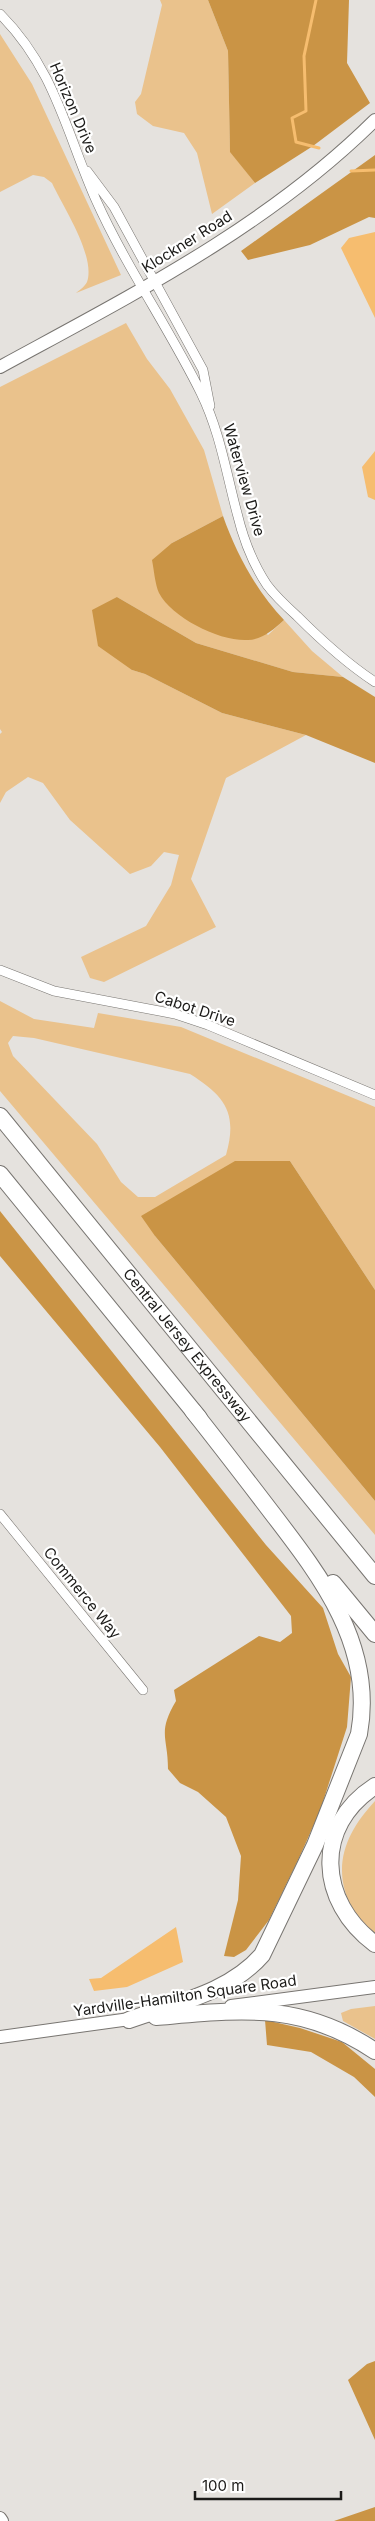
<svg xmlns="http://www.w3.org/2000/svg" width="375" height="2521" font-family="Inter,sans-serif">
  <rect width="100%" height="100%" fill="#e5e2de"/>
  <!-- green -->
  <path fill="#eac28c" fill-rule="evenodd" d="M160,0H208L228,51L230,151L255,183L212,214L197,153L184,133L153,126L137,114L135,102L141,94L162,5Z
    M0,34L32,84L121,275L76,293C80,290 85,286 87,282C96,256 63,207 52,183L44,177L33,175L0,192Z
    M126,323L147,359L170,389L204,450L223,516L172,543L268,635L284,620L312,651L343,677L293,672L196,643L117,597L132,670L145,674L222,713L306,735L226,778L191,879L216,927L104,982L90,978L81,957L146,926L171,885L179,855L164,852L151,866L130,874L70,820L43,783L28,777L6,792L0,803V734L2,732L0,729V387Z
    M0,1001L34,1019L94,1028L98,1013L181,1027L375,1107V1290L290,1161L155,1236L375,1501V1535L0,1091ZM13,1036L34,1038L190,1074C225,1096 238,1113 226,1155L155,1197H138L121,1182L97,1144L13,1056L8,1043Z
    M375,1801V1934C369,1930 362,1925 357,1920C353,1916 351,1908 349,1902C332,1863 348,1830 375,1801Z
    M375,2006V2039L343,2021L341,2013L351,2009Z"/>
  <!-- forest -->
  <path fill="#ca9445" d="M208,0H349L347,63L370,103L313,146L255,183L230,152L228,51Z
    M375,155V218L369,217L310,245L248,260L241,251Z
    M223,516C236,553 257,592 284,620C273,630 263,639 248,640C221,642 172,618 159,593C155,584 154,570 152,560L172,543Z
    M117,597L196,643L293,672L343,677L375,697V763L306,735L222,713L145,674L132,670L98,646L92,610Z
    M235,1161H290L375,1290V1501L155,1236L141,1216Z
    M0,1211L266,1545L323,1608L338,1654L351,1677L347,1727L320,1811L299,1858L269,1920L246,1950L234,1957L224,1956L238,1900L241,1856L226,1817L198,1792L180,1783L168,1769C168,1737 157,1733 176,1701L174,1690L259,1636L280,1642L292,1633L291,1616L160,1447L0,1256Z
    M265,2020L300,2028L342,2042L375,2069V2097L354,2077L311,2052L267,2045Z
    M375,2361V2440L348,2380L367,2364Z
    M375,2507V2521H334Z"/>
  <!-- water -->
  <path fill="#f6bd6f" d="M375,232V318L341,248L349,238Z
    M375,451V500L368,497L362,467Z
    M176,1927L183,1962L127,1987L94,1991L89,1979L101,1978Z"/>
  <g fill="none" stroke-linecap="round" stroke-linejoin="round">
    <!-- stream -->
    <path stroke="#f6bd6f" stroke-width="3" d="M316,0L304,56L306,111L292,118L296,142L319,148
      M351,171L375,170"/>
    <!-- street casing -->
    <g stroke="#787571" stroke-width="10">
      <path id="street" d="M0,14C55,69 66,132 96,200C126,267 169,328 201,393C220,432 226,472 237,513C243,538 253,564 267,585C276,597 287,607 297,616C322,641 346,663 375,682
        M87,171L114,207L203,370L210,406
        M0,970L54,991L175,1014L208,1025L375,1095
        M0,1514L143,1690"/>
    </g>
    <!-- secondary casing -->
    <g stroke="#787571" stroke-width="14">
      <path id="secondary" d="M0,367C132,295 267,227 375,120
        M231,2006L375,1987
        M0,2037L137,2018
        M0,2518L2,2521"/>
    </g>
    <!-- highway casing -->
    <g stroke="#787571" stroke-width="18">
      <g id="highway">
        <path id="s1" d="M0,1116L375,1576"/>
        <path d="M0,1174L199,1418"/>
        <path d="M333,1583L375,1634"/>
        <path d="M375,1786C313,1826 318,1902 375,1944"/>
        <path d="M156,2017C240,2010 300,2001 375,2051"/>
        <path d="M129,2020C176,2003 229,1993 262,1955L315,1845L359,1734C375,1647 322,1578 272,1513C246,1479 220,1445 193,1411"/>
      </g>
    </g>
    <!-- street -->
    <use href="#street" stroke="#fff" stroke-width="9"/>
    <!-- secondary -->
    <use href="#secondary" stroke="#fff" stroke-width="12"/>
    <!-- highway -->
    <use href="#highway" stroke="#fff" stroke-width="16"/>
  </g>
  <g text-anchor="middle" stroke-width="4.5" stroke-linejoin="round" paint-order="stroke">
    <!-- street labels -->
    <g font-size="15" fill="#1b1a18" stroke="#fff">
      <text transform="translate(73 108) rotate(67)" y="5">Horizon Drive</text>
      <text transform="translate(187 242) rotate(-32)" y="5">Klockner Road</text>
      <text transform="translate(244 480) rotate(74)" y="5">Waterview Drive</text>
      <text transform="translate(195 1009) rotate(18)" y="5">Cabot Drive</text>
      <text dy="5" stroke="none"><textPath href="#s1" startOffset="296">Central Jersey Expressway</textPath></text>
      <text transform="translate(82 1593) rotate(51)" y="5">Commerce Way</text>
      <text transform="translate(185 1996) rotate(-8)" y="5">Yardville-Hamilton Square Road</text>
    </g>
  </g>
  <!-- scale -->
  <path d="M195 2491v8h146v-8" fill="none" stroke="#1b1a18" stroke-width="2.5"/>
  <text x="202" y="2491" font-size="15" fill="#1b1a18" stroke="#ffffff" stroke-width="4" paint-order="stroke">100 m</text>
</svg>
